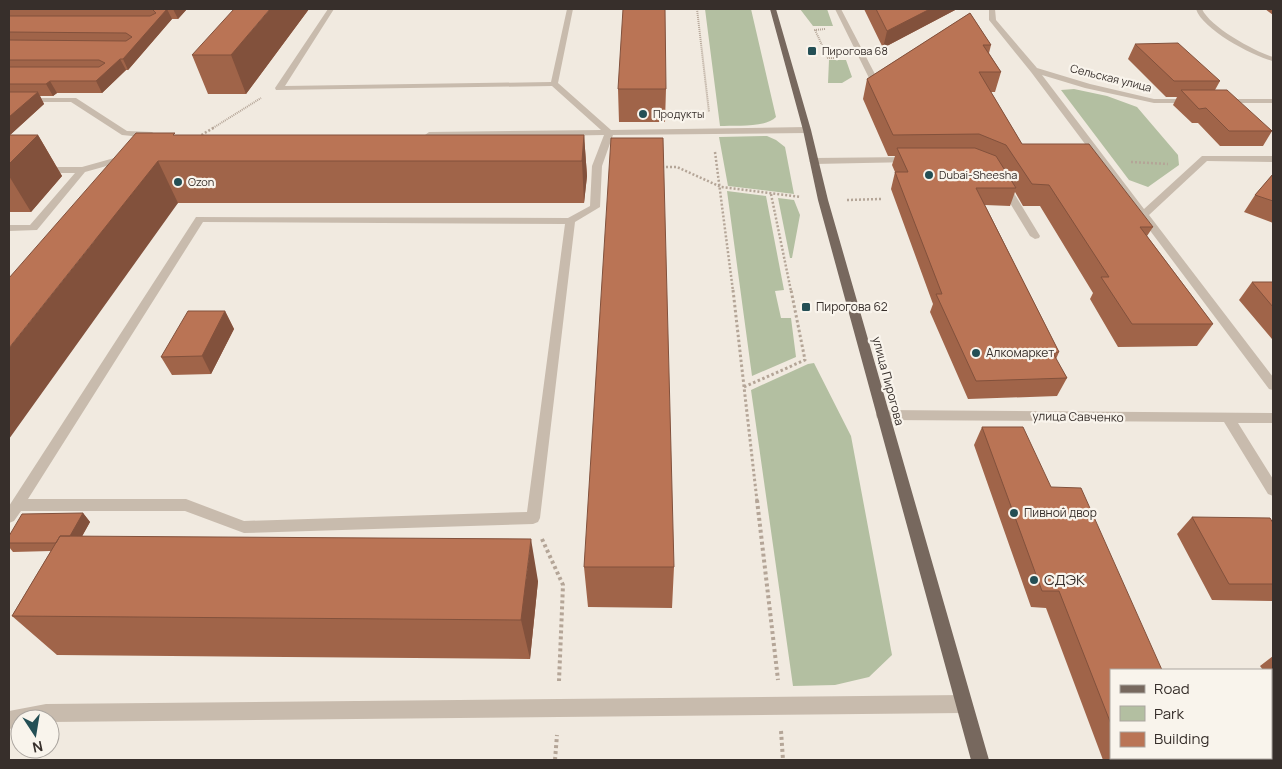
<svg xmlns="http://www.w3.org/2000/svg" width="1282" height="769" font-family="Manrope,sans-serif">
  <rect width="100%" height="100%" fill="#f1eae0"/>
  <!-- green -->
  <path fill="#b3bfa1" d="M705,9H751L776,117C766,128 734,125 720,126Z
    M800,9H827L833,26H813Z
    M829,60H846L852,77L842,83H828Z
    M1074,89L1107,96L1137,107L1178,155L1179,165L1148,187L1129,180L1061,90Z
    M767,136L776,140L785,147L794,194L728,186L719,137Z
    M727,191L766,196L784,290L775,291L781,318H791L796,357L752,376Z
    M778,198L794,200L800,215L792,258H790Z
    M814,363L851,436L892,655L869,677L835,685L793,686L751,390L808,364Z"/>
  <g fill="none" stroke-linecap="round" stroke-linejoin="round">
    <!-- path-far3 -->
    <path stroke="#b4a597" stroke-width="2" stroke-dasharray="1 1" stroke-linecap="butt" d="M697,9L709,112
      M825,29L815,30L828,58H839
      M213,128L261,98"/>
    <!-- path-far2 -->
    <path stroke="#b4a597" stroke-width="2.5" stroke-dasharray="2 2" stroke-linecap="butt" d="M198,137L215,127
      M715,152L733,291
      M1131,162L1168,164
      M662,167H677L721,187L801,197
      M771,194L791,291
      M847,200L881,199"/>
    <!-- path-far1 -->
    <path stroke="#b4a597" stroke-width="3" stroke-dasharray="2.5 2.5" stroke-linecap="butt" d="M733,290L757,501
      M744,387L805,360L791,290"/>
    <!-- path -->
    <path stroke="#b4a597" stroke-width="4" stroke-dasharray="3 3" stroke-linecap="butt" d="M757,500L778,680
      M542,539L563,585L559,681
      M781,731L783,760
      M555,760L557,735"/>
    <!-- minor -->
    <path fill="#c8bbad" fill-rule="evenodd" d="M328,9H334L285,86L551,82L567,9H573L558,83L611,130L807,127L811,130L807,133L613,135L602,166L600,207L575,222L540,518L538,522L533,524L244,533L185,511H21L14,521L9,523V506L196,217L568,218L590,206L592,166L604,135L429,138L425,135L429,132L601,130L552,86L276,90L275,88ZM203,222L565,224L527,512L244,521L186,499H28Z
      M835,9H841L877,78L876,80L869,78Z
      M989,9H995L996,20L1037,68L1090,84L1154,99H1194V103H1154L1085,88L1042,75L1144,209L1202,156H1273V162L1207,161L1149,215L1273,377V390L1269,389L1031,72L989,20Z
      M1196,9H1202C1210,27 1254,51 1273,57V61C1252,56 1202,29 1196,9Z
      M9,98H76L127,131L152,132L156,135L152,138L122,135L71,102H9Z
      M1221,99H1273V103H1221Z
      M125,155L128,156V160L85,172L37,230L9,231V225H30L75,173H9V167H82Z
      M910,157L915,160L913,162L814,164L809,161L814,158Z
      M1004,182L1009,185L1040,236L1039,238L1035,239L1030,236L999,185Z
      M882,410L1273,413V423H1238L1273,479V496L1268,494L1224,422L882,420L877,418L876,415L877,412Z
      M963,695L969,698L972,704L969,710L963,713L50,722V719H20V727L9,729V711L46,704Z"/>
    <!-- major -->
    <path fill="#77685e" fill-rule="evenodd" d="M770,9H776L811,130L828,200L989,760H971L818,200L803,130Z"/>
  </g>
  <!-- wall -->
  <path fill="#a06449" d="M9,9H187L178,19H172L128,70H126L102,93H57L53,96H40L44,104L10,135H38L62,176L31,212H9Z
    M309,9L246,94H208L192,55Z
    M864,9H957L883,48Z
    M1265,9H1273V15Z
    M970,13L991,45L989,53L1001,72L995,92H991L1022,144L1153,227L1147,236L1213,324L1197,346L1118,347L1090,299L1093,293L1040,206H1023L1015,192L1010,206L985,205L1059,352L1056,359L1067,378L1057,396L968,399L930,312L933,304L891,189L895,172L892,165L895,156H888L863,99L867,79Z
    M1135,44L1220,81L1215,90L1272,131L1263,146H1220L1198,123H1192L1173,105L1177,97H1166L1128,59Z
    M618,89H666L665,122H619Z
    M176,135H584L587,176L584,203H178L9,278Z
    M1273,174V223L1244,212L1255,195Z
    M1252,282H1273V339H1272L1239,300Z
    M225,311L234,329L211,374L172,375L161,357Z
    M982,427L1111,670V758H1201L1202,760H1103L1046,608L1031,607L974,445Z
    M83,513L90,522L82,536L538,581L530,659L57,655L12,616L51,551L13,552L9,547V536Z
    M1192,517L1273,523V601L1212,600L1177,534Z
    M584,567H674L672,608L588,607Z
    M1273,656V689L1271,685V670H1263L1260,666Z"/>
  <!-- shaded-wall -->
  <path fill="#82513c" d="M167,9L172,19L128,70L123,59Z
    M173,9H187L178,19Z
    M270,9H309L246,94L231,55Z
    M930,9H957L883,48L887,31Z
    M120,59L126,70L102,93L96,81Z
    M50,81L57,93L53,96L46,84Z
    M38,92L44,104L9,136V117Z
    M38,135L62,176L31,212L9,176V164Z
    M584,135L587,176L584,203L582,161Z
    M158,161L178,203L9,439V348Z
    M225,311L234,329L211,374L202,356Z
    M83,513L90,522L74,551L66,543Z
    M531,539L538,581L530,659L521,620Z"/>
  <!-- building -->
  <path fill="#ba7455" stroke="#82513c" d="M152,9H167L123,59H120L96,81H50L46,84H9V67H99L105,63L99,60H9V40L126,41L132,37L126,33L9,32V16H150L156,13Z
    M234,9H270L231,55H192Z
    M623,9H665L666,89H618Z
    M876,9H930L887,31Z
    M970,13L991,45H983L1001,72H979L1022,144H1089L1153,227H1140L1213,324H1132L1101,277H1109L1049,185L1032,184L1006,145L979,134L893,135L867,79Z
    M1178,43L1220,81H1174L1135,44Z
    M1181,90H1227L1272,131H1229L1206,108L1199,109Z
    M9,92H38L9,117Z
    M136,133H175L173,135H584L582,161H158L9,348V278Z
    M9,135H38L9,164Z
    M611,138H663L674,567H584Z
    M897,148H975L996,156L1016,188H976L1059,352L1053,353L1067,378L976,381L936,294H942L895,172H908Z
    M1273,174V201L1255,195Z
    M1252,282H1273V307Z
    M188,311H225L202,356L161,357Z
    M982,427H1023L1051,487L1081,488L1162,670H1111V724L1059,591H1042Z
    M83,513L70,536H60L56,543H9V536L22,514Z
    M1192,517L1270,518L1273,523V584H1229Z
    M60,536L531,539L521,620L12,616Z
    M1124,758H1201L1202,760H1125Z"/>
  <!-- markers -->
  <g fill="#244f55" stroke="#f9f4ec" stroke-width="2">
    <rect x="807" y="46" width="10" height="10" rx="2.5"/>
    <circle cx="643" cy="114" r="5"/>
    <circle cx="929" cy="175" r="5"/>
    <circle cx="178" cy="182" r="5"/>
    <rect x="801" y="302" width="10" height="10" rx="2.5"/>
    <circle cx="976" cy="353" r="5"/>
    <circle cx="1014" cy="513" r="5"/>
    <circle cx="1034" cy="580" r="5"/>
  </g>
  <g text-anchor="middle" stroke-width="4.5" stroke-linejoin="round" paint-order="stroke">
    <!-- far-poi labels -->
    <g font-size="11" fill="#372f2b" stroke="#f9f4ec" text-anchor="start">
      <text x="822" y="55">Пирогова 68</text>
      <text x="653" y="118">Продукты</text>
      <text x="939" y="179">Dubai-Sheesha</text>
      <text x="188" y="186">Ozon</text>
    </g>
    <!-- far-street labels -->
    <g font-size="11" fill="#372f2b" stroke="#f9f4ec">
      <text transform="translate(1111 78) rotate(14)" y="4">Сельская улица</text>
    </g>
    <!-- poi labels -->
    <g font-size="12" fill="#372f2b" stroke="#f9f4ec" text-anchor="start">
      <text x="816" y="311">Пирогова 62</text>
      <text x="986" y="357">Алкомаркет</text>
      <text x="1024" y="517">Пивной двор</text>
    </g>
    <!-- street labels -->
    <g font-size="12" fill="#372f2b" stroke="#f9f4ec">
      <text transform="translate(888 381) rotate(75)" y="4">улица Пирогова</text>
      <text transform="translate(1078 417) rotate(1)" y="4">улица Савченко</text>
    </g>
    <!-- near-poi labels -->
    <g font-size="15" fill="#372f2b" stroke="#f9f4ec" text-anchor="start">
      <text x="1044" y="585">СДЭК</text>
    </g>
  </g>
  <!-- border -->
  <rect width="1282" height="769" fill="none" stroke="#372f2b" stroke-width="20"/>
  <!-- legend -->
  <rect x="1110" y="669" width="162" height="90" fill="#f9f4ec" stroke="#aba59f"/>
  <rect x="1120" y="685" width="25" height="8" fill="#77685e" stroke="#aba59f"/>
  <text x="1154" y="694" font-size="15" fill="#372f2b">Road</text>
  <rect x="1120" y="706" width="25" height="15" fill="#b3bfa1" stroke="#aba59f"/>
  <text x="1154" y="719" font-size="15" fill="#372f2b">Park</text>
  <rect x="1120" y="732" width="25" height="15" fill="#ba7455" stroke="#aba59f"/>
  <text x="1154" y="744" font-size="15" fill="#372f2b">Building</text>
  <!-- north arrow -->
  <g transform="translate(35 734) rotate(168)"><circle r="24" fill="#f9f4ec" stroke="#aba59f"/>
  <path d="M0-4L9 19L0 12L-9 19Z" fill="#244f55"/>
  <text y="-8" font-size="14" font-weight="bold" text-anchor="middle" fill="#372f2b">N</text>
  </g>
</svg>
